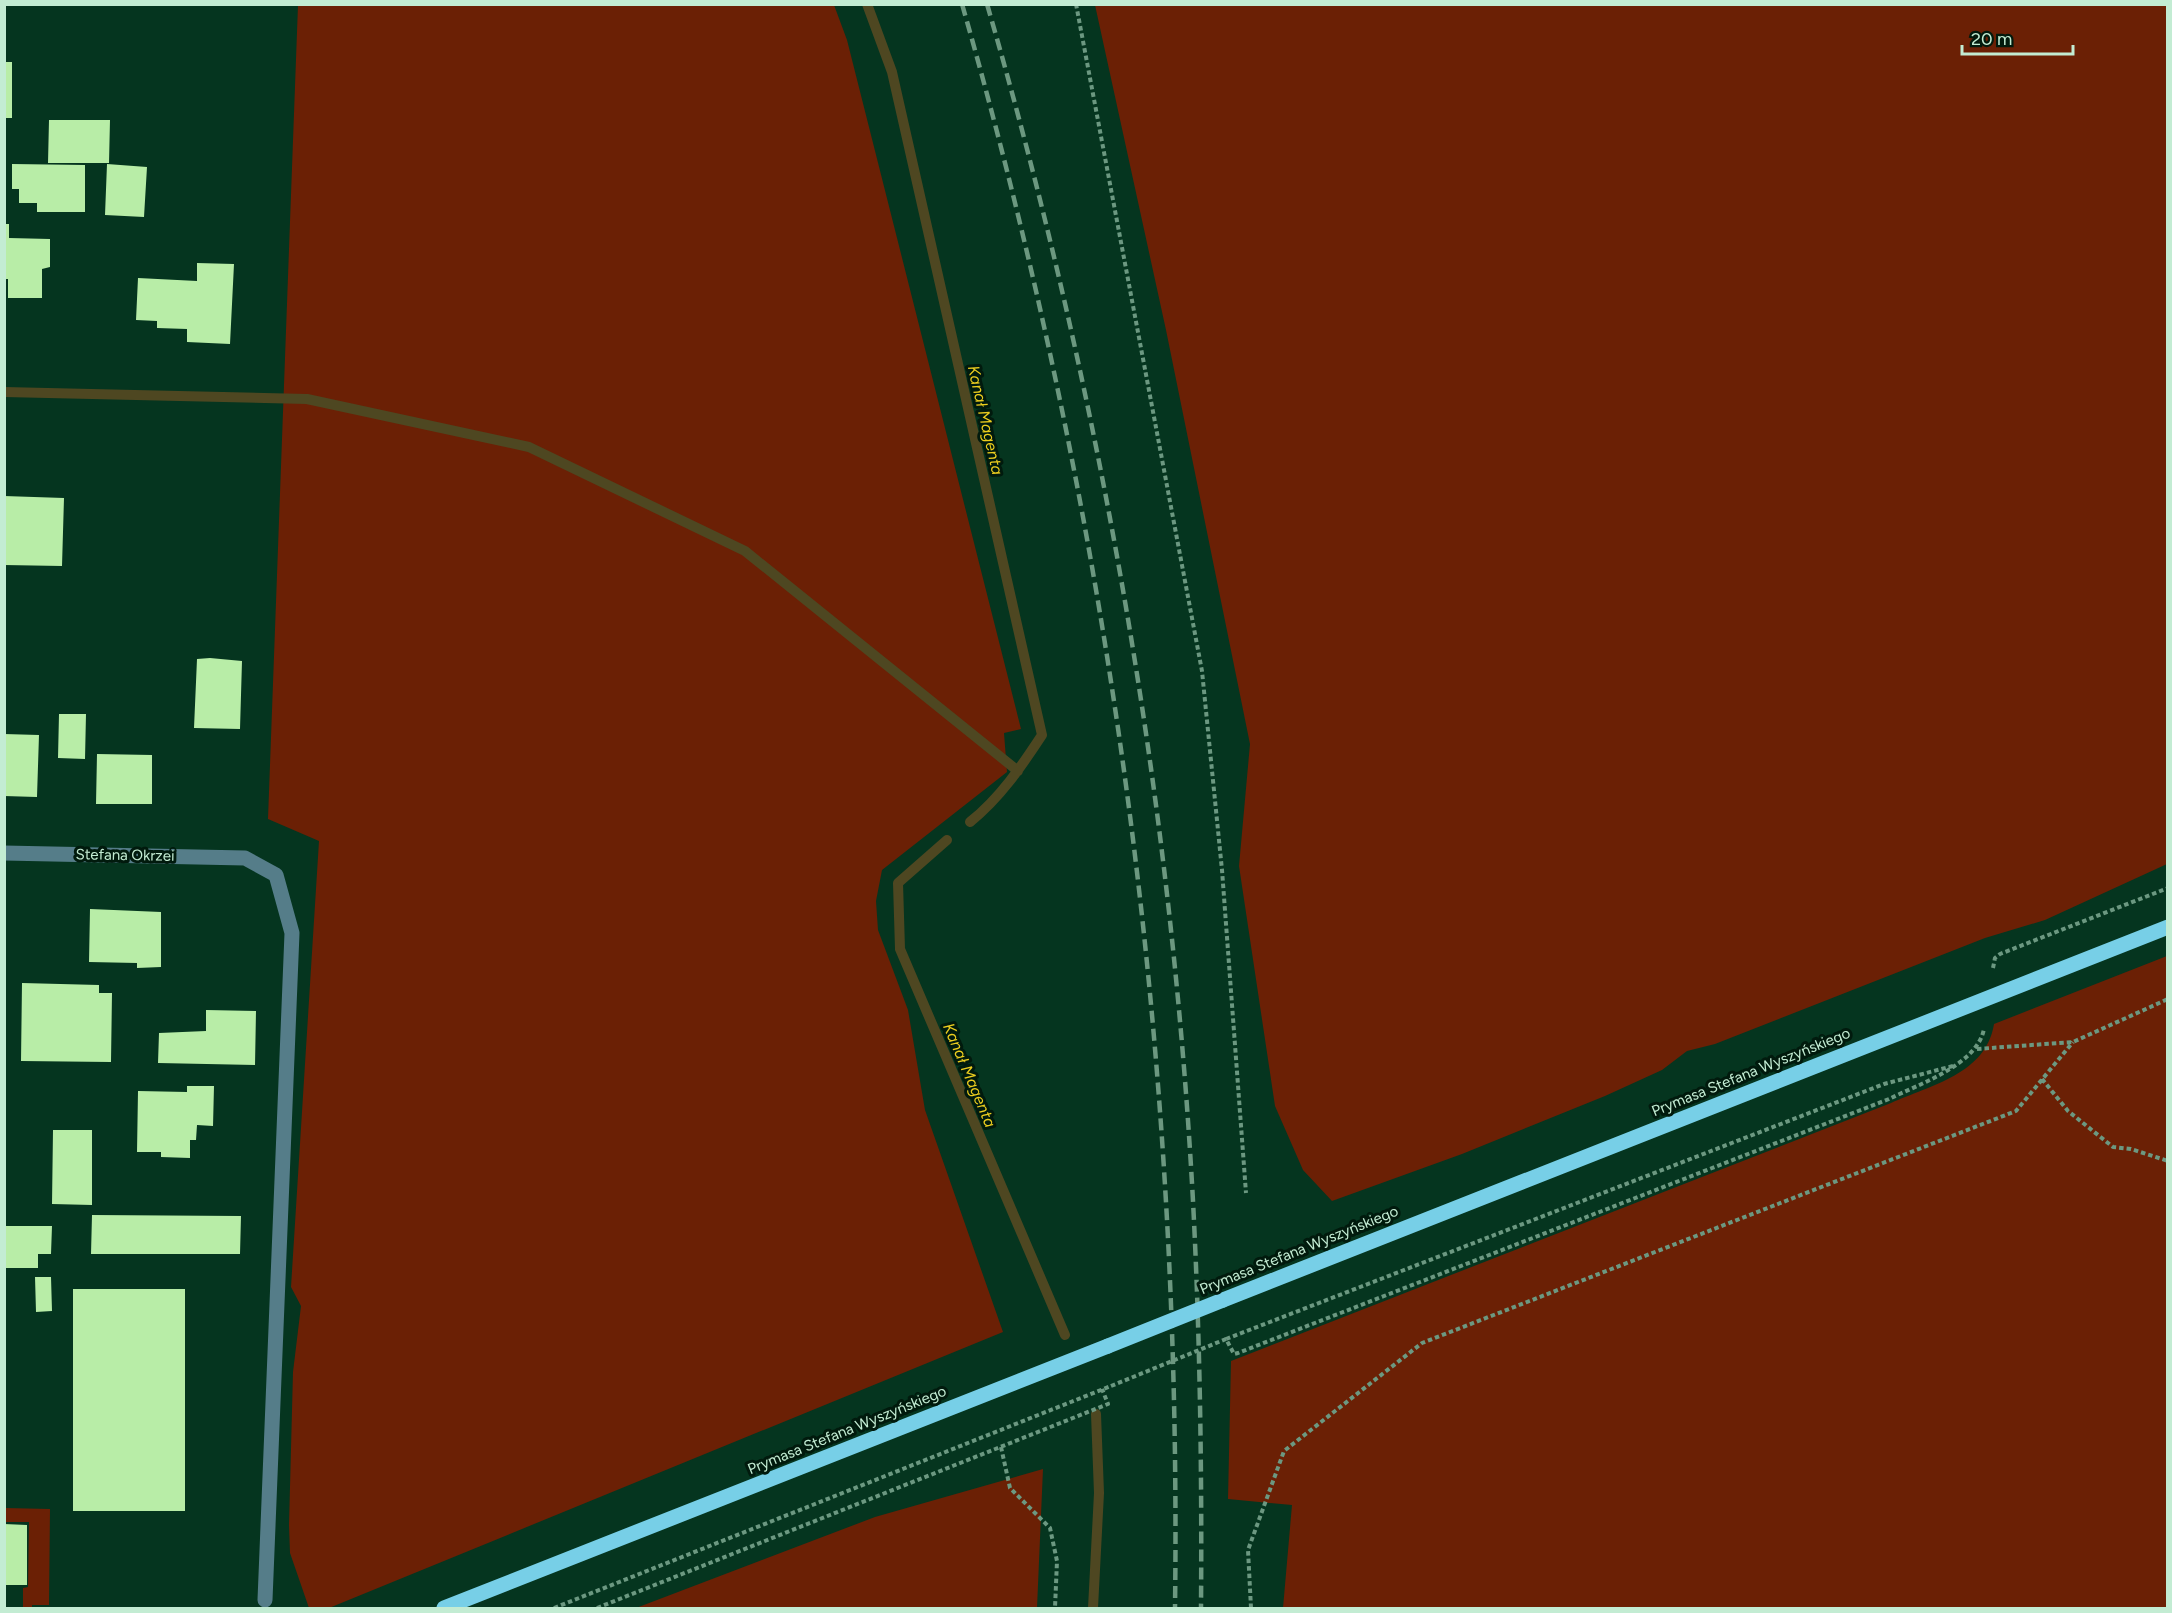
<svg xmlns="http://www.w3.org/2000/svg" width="2172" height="1613" font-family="Figtree,sans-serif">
  <rect width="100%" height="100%" fill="#05351f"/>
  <!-- green -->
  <path fill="#6b2005" d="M298,5H834L847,40L1021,729L1004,733L1007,772L882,870L876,901L878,930L908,1010L925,1110L1003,1332L329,1608H309L290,1553L289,1525L293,1372L301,1306L291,1287L319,841L268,819Z
    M1095,5H2167V864L2045,920L1985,938L1715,1044L1687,1051L1662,1070L1605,1096L1462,1154L1332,1201L1303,1170L1275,1106L1239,866L1250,744L1166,330Z
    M2167,956V1608H1283L1292,1505L1228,1499L1231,1361L1891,1103C1931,1085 1986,1074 1994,1024Z
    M1043,1469L1037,1608H636L875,1517Z
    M5,1508L50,1509L49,1605H32V1608H23V1588L28,1587L29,1522H5Z"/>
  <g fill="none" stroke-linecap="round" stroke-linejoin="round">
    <!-- stream -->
    <path stroke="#4e4721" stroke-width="10" d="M867,4L892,72L1042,735C1021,767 1000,798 970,822
      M4,392L307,399L529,447L745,551L1018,771
      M947,840L898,883L900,949L1065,1335
      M1093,1608L1099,1493L1096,1414"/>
  </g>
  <!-- building -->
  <path fill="#b8eda7" d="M4,62H12V118H4Z
    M49,120H110L109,163H48Z
    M12,164L85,165V212H37V203H19V189H12Z
    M107,164L147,167L144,217L105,215Z
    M4,224H9V238L50,239V267L42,269V298H8V279H4Z
    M197,263L234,264L230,344L187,342V329L157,328V321L136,320L138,278L197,281Z
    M4,496L64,498L62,566L4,565Z
    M210,658L242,661L240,729L194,728L197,659Z
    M59,714H86L85,759L58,758Z
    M4,734L39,735L37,797L4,796Z
    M97,754L152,755V804H96Z
    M90,909L161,912V967L137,968V963L89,962Z
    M22,983L99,985V993H112L111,1062L21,1061Z
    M206,1010L256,1011L255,1065L158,1063L159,1033L206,1031Z
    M187,1086H214L213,1126L197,1125L196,1140H190V1158L161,1157V1152H137L138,1091L187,1092Z
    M53,1130H92V1205L52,1204Z
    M92,1215L241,1216L240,1254H91Z
    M4,1226H52L51,1254H38V1268H4Z
    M35,1277H51L52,1311L36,1312Z
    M73,1289H185V1511H73Z
    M4,1524L27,1525V1585H4Z"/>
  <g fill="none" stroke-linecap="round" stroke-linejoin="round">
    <!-- path -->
    <path stroke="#6c9881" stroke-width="4" stroke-dasharray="4.5 3" stroke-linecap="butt" d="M1076,4L1202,671L1222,870L1246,1193
      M1993,968L1995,958L2000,954L2168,888
      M1977,1049L2073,1042L2168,999
      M1953,1066L1884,1084L1226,1339L1234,1354L1238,1353L1889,1099C1919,1084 1977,1065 1984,1029
      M2042,1079L2068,1111L2113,1147L2131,1149L2168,1161
      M1001,1447L1010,1488L1050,1528L1057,1561L1055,1608
      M554,1608L1111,1386
      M597,1608L1108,1404L1102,1389
      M1251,1608L1248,1550L1284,1451L1422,1343L2016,1111L2073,1042"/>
    <!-- minor -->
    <path stroke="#557d89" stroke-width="15" d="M4,853L245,858L276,875L292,933L265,1600"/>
    <!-- major -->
    <path stroke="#77cfe7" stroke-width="15" d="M1223,1300L2168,927
      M444,1608L1108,1346"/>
    <!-- rail -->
    <path stroke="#6c9880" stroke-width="4.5" stroke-dasharray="12 6" stroke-linecap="butt" d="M962,4C1113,532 1182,1060 1175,1608
      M987,4C1100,393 1171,796 1193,1201C1200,1337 1202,1472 1201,1608"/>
    <!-- path-bridge -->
    <path stroke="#6c9881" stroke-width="4" stroke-dasharray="4.5 3" stroke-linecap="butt" d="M1111,1386L1226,1339"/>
    <!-- major-bridge -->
    <path stroke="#77cfe7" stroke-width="15" d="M1108,1346L1223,1300"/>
  </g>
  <g text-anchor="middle" stroke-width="6" stroke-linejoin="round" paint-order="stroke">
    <!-- street labels -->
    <g font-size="15" fill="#c3ecd3" stroke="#011a0d">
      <text transform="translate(125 855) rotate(1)" y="5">Stefana Okrzei</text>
      <text transform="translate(1751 1072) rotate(-22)" y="5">Prymasa Stefana Wyszyńskiego</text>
      <text transform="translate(1299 1250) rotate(-22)" y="5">Prymasa Stefana Wyszyńskiego</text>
      <text transform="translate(847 1430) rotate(-22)" y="5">Prymasa Stefana Wyszyńskiego</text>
    </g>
    <!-- water labels -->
    <g font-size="16" font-style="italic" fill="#ebcd1f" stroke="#011a0d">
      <text transform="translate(986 420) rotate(77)" y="6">Kanał Magenta</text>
      <text transform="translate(970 1075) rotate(67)" y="6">Kanał Magenta</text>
    </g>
  </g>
  <!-- border -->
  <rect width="2172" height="1613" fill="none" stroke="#c3ecd3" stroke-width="12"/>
  <!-- scale -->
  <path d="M1962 45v9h111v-9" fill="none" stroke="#c3ecd3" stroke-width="3"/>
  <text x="1971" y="45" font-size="18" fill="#c3ecd3" stroke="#011a0d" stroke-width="4.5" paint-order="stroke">20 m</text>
</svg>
